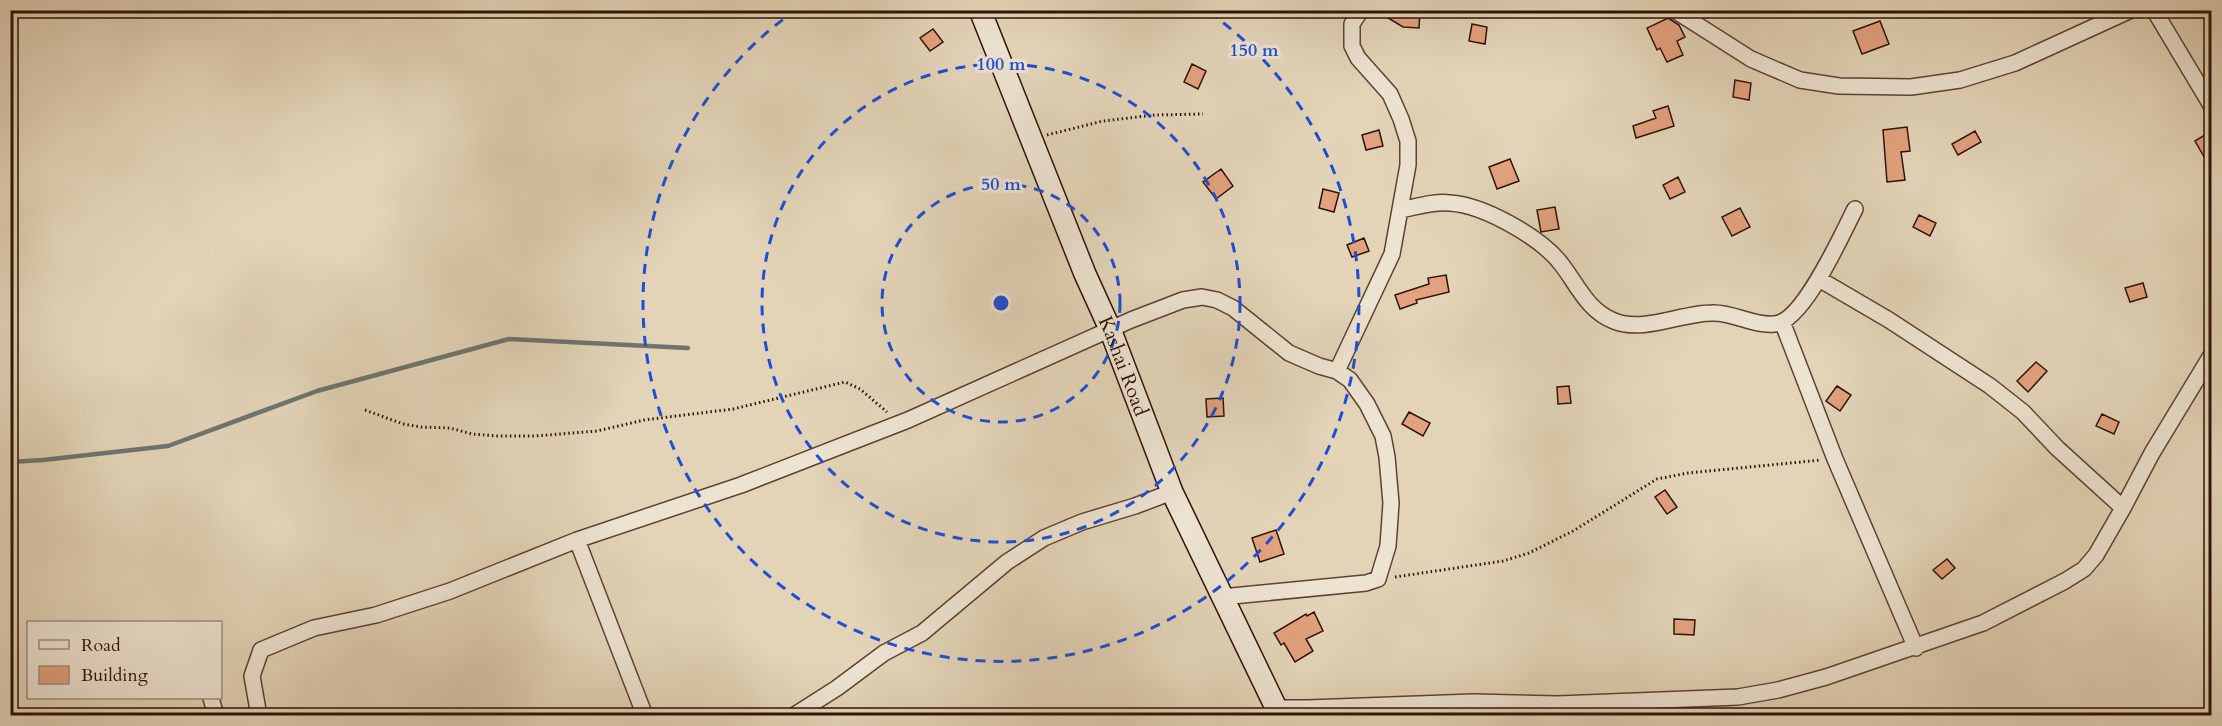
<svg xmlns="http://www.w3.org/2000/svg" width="2222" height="726" font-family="Cardo,serif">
  <rect width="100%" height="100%" fill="#e3d4b8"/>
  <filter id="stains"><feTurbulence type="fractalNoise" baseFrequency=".00333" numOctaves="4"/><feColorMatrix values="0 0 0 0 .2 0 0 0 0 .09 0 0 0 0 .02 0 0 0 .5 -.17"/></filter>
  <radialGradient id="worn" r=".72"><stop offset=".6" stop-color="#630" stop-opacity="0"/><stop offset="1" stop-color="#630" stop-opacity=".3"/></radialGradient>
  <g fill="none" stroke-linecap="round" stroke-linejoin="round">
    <!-- stream -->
    <path stroke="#6d7570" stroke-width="4.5" d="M10,462L43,460L168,446L317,391L509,339L688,348"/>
  </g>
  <!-- building -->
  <path fill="#e3a17e" stroke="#2f1206" stroke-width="1.5" d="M1375,10L1420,11L1419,28L1403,27Z
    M1668,18L1679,25L1685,37L1677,41L1683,55L1667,62L1660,48L1657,50L1647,28Z
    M1880,21L1889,44L1862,54L1853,31Z
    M1472,24L1487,27L1485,44L1469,41Z
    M933,29L943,42L930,51L920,38Z
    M1192,64L1206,71L1198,89L1184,82Z
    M1735,80L1751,83L1749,100L1733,97Z
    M1668,106L1674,126L1636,138L1633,126L1656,118L1653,111Z
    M1907,127L1910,151L1901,152L1905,180L1887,182L1883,130Z
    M1379,130L1383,146L1366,150L1362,135Z
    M1975,131L1981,142L1958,155L1952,144Z
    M2211,131V169L2195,141Z
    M1510,159L1519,181L1497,189L1489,167Z
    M1221,169L1233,186L1216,199L1203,182Z
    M1678,177L1685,192L1670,199L1663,185Z
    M1323,189L1339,193L1334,212L1319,208Z
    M1555,207L1559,229L1541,232L1537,210Z
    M1740,208L1750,227L1732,236L1722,217Z
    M1919,215L1936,223L1930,236L1913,227Z
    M1364,238L1369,251L1352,257L1347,245Z
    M1446,275L1449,292L1416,300L1417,303L1400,309L1395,295L1429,284L1428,278Z
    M2143,283L2147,297L2130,302L2125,288Z
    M2036,362L2047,371L2028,392L2017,381Z
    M1569,386L1571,403L1558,404L1557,387Z
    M1837,386L1851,395L1840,411L1826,401Z
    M1223,398L1224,416L1207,417L1206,399Z
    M1409,412L1430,423L1423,436L1402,424Z
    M2102,414L2119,422L2114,434L2096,426Z
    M1665,490L1677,507L1667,514L1655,497Z
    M1276,530L1284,554L1260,562L1252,538Z
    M1947,559L1955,568L1942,579L1933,570Z
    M1314,612L1323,631L1306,639L1313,651L1295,662L1284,643L1281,645L1274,633L1306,614L1307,616Z
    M1674,619L1695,620L1694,635L1674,634Z"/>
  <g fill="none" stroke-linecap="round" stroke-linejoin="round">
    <!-- street casing -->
    <g stroke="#5c4232" stroke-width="18">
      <path id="street" d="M1674,10L1751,59L1800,80L1839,86L1911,87L1960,80L2015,63L2131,10
        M2154,10L2212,107
        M1400,210C1416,207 1434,201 1450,203C1484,205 1542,238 1562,265C1578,286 1588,311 1614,321C1644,333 1681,313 1712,313C1733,312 1753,326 1774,324C1803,323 1842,234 1855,209
        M1819,279L1889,320L1990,386L2023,412L2057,448L2123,508
        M1783,324L1835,459L1916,648
        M1337,371L1392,254L1408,165V141L1401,119L1390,94L1358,58L1352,46V24L1361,10
        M577,540L645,716
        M211,698L216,716
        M1276,708H1308L1473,702L1558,704L1738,697L1778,690L1826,677L1983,623L2065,581L2084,569L2096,555L2123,508L2152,453L2212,354
        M259,716L252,676L261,650L314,628L376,615L450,591L577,540L741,485L908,420L1131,320L1183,300L1202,297L1217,300L1233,308L1289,353L1319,366L1337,371L1350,380L1367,404L1383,436L1387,457L1391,503L1388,546L1378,579L1366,583L1222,597
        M793,716L837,688L884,653L922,633L1007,562L1044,538L1082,522L1135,506L1172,492"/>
    </g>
    <!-- secondary casing -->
    <g stroke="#2f1206" stroke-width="24">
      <g id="secondary">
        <path id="s1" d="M980,10L1085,274L1110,329L1172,492L1280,716"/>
      </g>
    </g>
    <!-- path -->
    <path stroke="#2f1206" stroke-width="3" stroke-dasharray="1.5 3" stroke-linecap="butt" d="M1047,135L1103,121L1155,115L1203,114
      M365,410L403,424L421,427L450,428L472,434L497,436H535L597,431L644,420L733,409L845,382L860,389L887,412
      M1395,577L1503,561L1529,553L1573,531L1657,479L1688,473L1821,460"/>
    <!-- street -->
    <use href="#street" stroke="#ede3d1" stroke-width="15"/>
    <!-- secondary -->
    <use href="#secondary" stroke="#ede3d1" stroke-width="21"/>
  </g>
  <!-- distance rings -->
  <g fill="none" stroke="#1d4ed8" stroke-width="3" stroke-dasharray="10 8">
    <circle cx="1001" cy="303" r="119"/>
    <circle cx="1001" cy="303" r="239"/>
    <path d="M1209 12A358 358 0 1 1 793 12"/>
  </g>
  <g text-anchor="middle" stroke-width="6" stroke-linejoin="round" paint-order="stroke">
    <!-- street labels -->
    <g font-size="20" fill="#2f1206" stroke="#ede3d1">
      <text dy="7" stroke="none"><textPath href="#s1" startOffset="384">Kashai Road</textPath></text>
    </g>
  </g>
  <circle cx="1001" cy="303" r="9" fill="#1d4ed8" stroke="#ede3d1" stroke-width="3"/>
  <g font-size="18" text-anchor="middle" font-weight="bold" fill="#1d4ed8" stroke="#ede3d1" stroke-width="6" stroke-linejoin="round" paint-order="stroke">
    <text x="1254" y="56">150 m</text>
    <text x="1001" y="70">100 m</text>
    <text x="1001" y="190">50 m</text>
  </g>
  <!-- margin -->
  <rect width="2222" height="726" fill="none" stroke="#e3d4b8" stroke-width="36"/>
  <rect x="12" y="12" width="2198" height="702" fill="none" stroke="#2f1206" stroke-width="3"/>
  <rect x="18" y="18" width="2186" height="690" fill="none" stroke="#2f1206" stroke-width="1.5"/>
  <!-- legend -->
  <rect x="27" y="621" width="195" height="78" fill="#ede3d1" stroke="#a18f80" stroke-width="1.5"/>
  <rect x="39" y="640" width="30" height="9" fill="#ede3d1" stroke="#a18f80" stroke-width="1.5"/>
  <text x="81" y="651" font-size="18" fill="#2f1206">Road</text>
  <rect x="39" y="666" width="30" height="18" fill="#e3a17e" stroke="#a18f80" stroke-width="1.5"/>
  <text x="81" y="681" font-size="18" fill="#2f1206">Building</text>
  <rect width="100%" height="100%" filter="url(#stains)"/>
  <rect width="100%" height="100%" fill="url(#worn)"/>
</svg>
